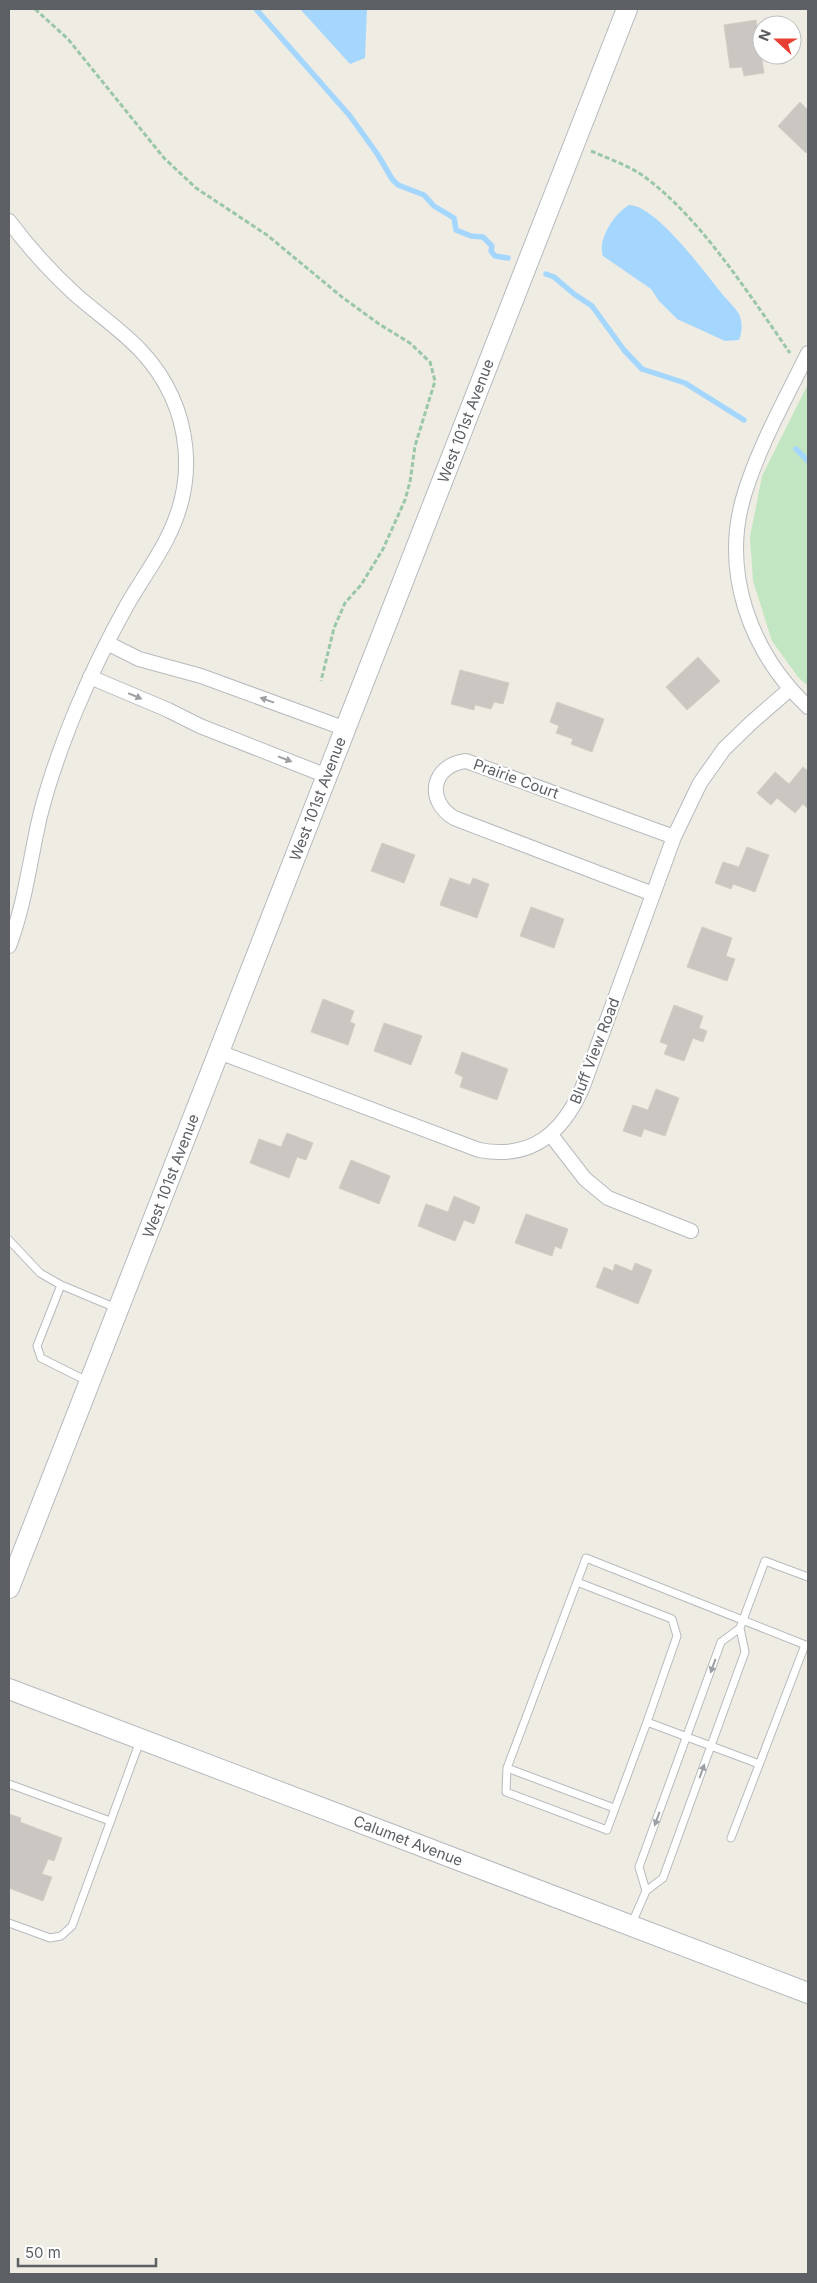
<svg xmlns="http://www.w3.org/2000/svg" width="817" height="2283" font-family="Inter,sans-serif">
  <rect width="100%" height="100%" fill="#efece4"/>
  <!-- green -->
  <path fill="#c1e6c1" d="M808,384V686L798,677L772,641L753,581L750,537L762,476Z"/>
  <!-- water -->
  <path fill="#a5d7fe" d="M300,9H367L365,58L350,64Z
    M629,205C655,205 703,270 719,290C725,298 734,306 739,314C743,323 742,332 739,340L725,341L677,319L659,301L651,289L603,256C597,239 615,213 629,205Z"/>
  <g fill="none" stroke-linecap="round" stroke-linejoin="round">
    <!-- stream -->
    <path stroke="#a5d7fe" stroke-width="5.5" d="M256,9L350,116L378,155L392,179L398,185L424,195L434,206L454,218L456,230L471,236L483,237L492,246L491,251L495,256L508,258
      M546,274L554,277L574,294L592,306L624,350L642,369L685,383L744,420
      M796,449L808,461"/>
  </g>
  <!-- building -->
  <path fill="#cac7c2" stroke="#d3cec3" d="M756,20L764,73L744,76L742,67L730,68L724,25Z
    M800,102L808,110V151L806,153L778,126Z
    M698,657L720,681L687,710L666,687Z
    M460,670L509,683L503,704L494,702L491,709L475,705L474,710L451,704Z
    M557,702L604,719L592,752L571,744L573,739L556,733L559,726L550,722Z
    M803,767L808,771V809L803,804L795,813L777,798L771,805L757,793L775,772L789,784Z
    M382,843L415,855L404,883L371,871Z
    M747,847L769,855L755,892L733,884L731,889L715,883L723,862L739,867Z
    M450,878L470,885L473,878L489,884L477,918L440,905Z
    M531,907L564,919L554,948L520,936Z
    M702,927L732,938L726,956L735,959L727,981L687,967Z
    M323,999L354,1011L350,1022L355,1024L348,1045L311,1032Z
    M674,1005L703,1016L699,1028L707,1031L703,1042L693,1038L684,1061L664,1054L668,1045L660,1042Z
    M384,1023L422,1036L411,1065L374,1051Z
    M462,1052L508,1069L497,1100L460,1087L463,1077L455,1073Z
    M656,1089L679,1098L665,1136L644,1129L641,1137L623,1131L633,1105L648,1110Z
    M287,1133L313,1143L306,1160L297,1157L289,1178L250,1163L259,1139L281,1147Z
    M351,1160L390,1176L379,1204L339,1188Z
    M454,1196L480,1207L474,1224L464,1220L455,1241L418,1226L426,1204L448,1212Z
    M526,1214L568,1229L561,1249L555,1246L552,1256L515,1243Z
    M635,1263L652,1270L638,1304L596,1287L604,1267L613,1271L615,1264L632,1271Z
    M9,1814L21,1818L20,1822L62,1838L54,1861L48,1859L42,1874L52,1877L43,1901L9,1888Z"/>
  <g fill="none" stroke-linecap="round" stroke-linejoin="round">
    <!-- lane casing -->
    <g stroke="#b7babe" stroke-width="9">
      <path id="lane" d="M9,1240L40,1273L61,1285L116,1308
        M61,1285L37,1346L41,1358L87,1381
        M577,1582L586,1558L808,1646
        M647,1722L607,1830L506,1792L507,1768L577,1582L672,1619L677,1636L647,1722L759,1764
        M507,1768L614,1808
        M9,1784L110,1821
        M731,1838L805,1645
        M646,1891L639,1867L721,1642L740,1628L765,1561L808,1577
        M9,1923L50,1938L61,1936L72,1926L140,1741
        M632,1923L646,1891L663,1878L745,1652L740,1628"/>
    </g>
    <!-- street casing -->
    <g stroke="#b7babe" stroke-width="16">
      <path id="street" d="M9,221C29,248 51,272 76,295C114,328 150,348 172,397C186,428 190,465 182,498C173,539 147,570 127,605C108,639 91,674 76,710C62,744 49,780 40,816C30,859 25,904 9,946
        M808,353C786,398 760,444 745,492C720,571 750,652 808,707
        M107,643L139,659L201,676L346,729
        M90,677L168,710L200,726L327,776
        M653,894L454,818C425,800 432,765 466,761L674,837
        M219,1052L479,1150C532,1160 563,1133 583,1086L674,837L700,783L724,749L752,722L790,689
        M551,1135L585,1179L608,1198L691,1231"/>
    </g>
    <!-- secondary casing -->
    <g stroke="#b6b9be" stroke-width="22">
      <path id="secondary" d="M9,1588L627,9
        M9,1689L808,1993"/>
    </g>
    <!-- path -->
    <path stroke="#9ac7a7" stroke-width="3" stroke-dasharray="5 2.5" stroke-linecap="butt" d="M35,9L68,39L164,158L196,188L267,235L342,297L379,324L410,343L430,362L435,381L415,446L410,482L405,500L383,549L361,585L345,603L334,628L321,681
      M591,151C607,158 624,164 639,173C697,212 750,296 790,353"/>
    <!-- lane -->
    <use href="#lane" stroke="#fff" stroke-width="7"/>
    <!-- street -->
    <use href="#street" stroke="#fff" stroke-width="14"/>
    <!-- secondary -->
    <use href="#secondary" stroke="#fff" stroke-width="20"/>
  </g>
  <!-- one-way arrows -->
  <defs><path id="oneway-solid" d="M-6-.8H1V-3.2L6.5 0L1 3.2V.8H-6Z" transform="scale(1.25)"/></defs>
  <g fill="#9da0a3">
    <use href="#oneway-solid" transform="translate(135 696) rotate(23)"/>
    <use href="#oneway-solid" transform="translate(267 700) rotate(-160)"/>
    <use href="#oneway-solid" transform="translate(285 759) rotate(21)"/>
    <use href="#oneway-solid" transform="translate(713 1666) rotate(110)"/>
    <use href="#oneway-solid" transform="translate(702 1771) rotate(-70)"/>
    <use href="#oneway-solid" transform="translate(657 1819) rotate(110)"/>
  </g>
  <g text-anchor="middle" stroke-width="4.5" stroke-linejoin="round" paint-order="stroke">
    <!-- street labels -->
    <g font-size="15" fill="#5c6065" stroke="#fff">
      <text transform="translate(466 421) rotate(-69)" y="5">West 101st Avenue</text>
      <text transform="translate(516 779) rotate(20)" y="5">Prairie Court</text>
      <text transform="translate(318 799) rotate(-69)" y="5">West 101st Avenue</text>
      <text transform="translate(595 1051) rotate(-69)" y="5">Bluff View Road</text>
      <text transform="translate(171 1176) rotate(-69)" y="5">West 101st Avenue</text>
      <text transform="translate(408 1841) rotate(21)" y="5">Calumet Avenue</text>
    </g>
  </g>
  <!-- border -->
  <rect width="817" height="2283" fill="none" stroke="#5c6065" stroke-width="20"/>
  <!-- north arrow -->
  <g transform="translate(777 40) rotate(291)"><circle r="24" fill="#ffffff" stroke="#bebfc1"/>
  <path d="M0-4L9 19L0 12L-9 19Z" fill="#e74032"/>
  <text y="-8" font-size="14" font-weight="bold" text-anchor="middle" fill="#5c6065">N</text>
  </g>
  <!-- scale -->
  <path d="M18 2258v8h138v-8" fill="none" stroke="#5c6065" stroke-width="2.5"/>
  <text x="25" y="2258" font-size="15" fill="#5c6065" stroke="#ffffff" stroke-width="4" paint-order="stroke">50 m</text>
</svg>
